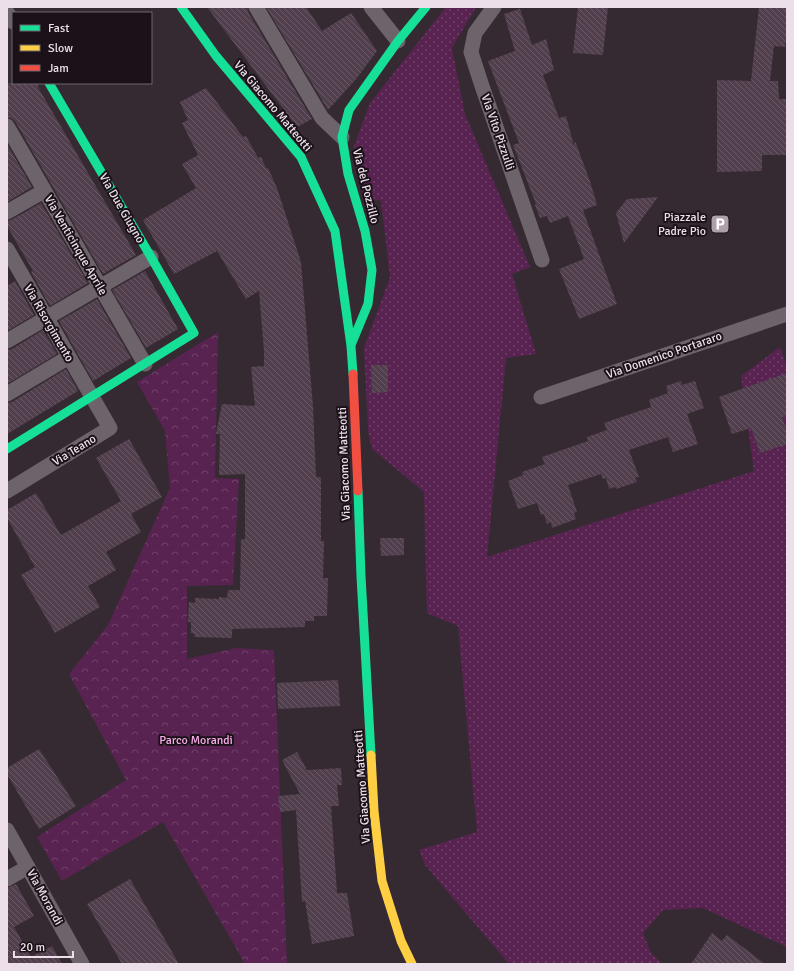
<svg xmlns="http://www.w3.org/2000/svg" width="794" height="971" font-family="Signika,sans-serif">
  <defs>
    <pattern id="grass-dots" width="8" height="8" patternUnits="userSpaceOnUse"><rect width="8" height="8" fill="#582350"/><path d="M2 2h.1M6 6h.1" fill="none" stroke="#704269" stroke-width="1.8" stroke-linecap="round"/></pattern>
    <pattern id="park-crowns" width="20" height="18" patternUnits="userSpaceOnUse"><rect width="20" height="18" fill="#582350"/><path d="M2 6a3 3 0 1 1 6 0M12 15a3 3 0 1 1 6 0" fill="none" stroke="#704269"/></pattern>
    <pattern id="building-back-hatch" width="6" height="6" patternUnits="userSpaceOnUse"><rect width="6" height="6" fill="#513f4e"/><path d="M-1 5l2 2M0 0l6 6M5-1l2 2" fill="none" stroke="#6a5a68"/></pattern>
  </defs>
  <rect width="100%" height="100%" fill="#352a32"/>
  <!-- grass -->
  <path fill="url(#grass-dots)" d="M446,7H476L452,48L465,114L530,267L512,274L536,354L506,358L487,557L754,471L741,376L780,347L787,367V947L703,908L663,910L643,933L651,953L662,964H509L425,865L419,850L477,832L458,626L427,613L424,492L372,449L368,431L364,348L390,277L381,201L363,197L354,146L370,103Z"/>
  <!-- park -->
  <path fill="url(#park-crowns)" d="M218,332L215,478L239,479L233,585L187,586V659L236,648L274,650L287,964H242L244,962L163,822L62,881L37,837L126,780L69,674L108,625L170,488L165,431L137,382Z"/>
  <!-- building -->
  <path fill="url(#building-back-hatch)" d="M207,7H247L248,12L312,119L297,127Z
    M266,7H306L322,31L351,13L377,51L357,78L328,110Z
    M578,7H608L603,55L573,53Z
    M759,7H787V32L785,47L774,46L770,81H778L779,99H787V155H762V171L717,172V80L751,81Z
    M520,9L532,45L546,39L554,70L543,75L559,118L566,116L574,146L575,141L590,181L597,205L583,210L617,304L579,319L559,269L584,259L568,216L550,223L547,216L540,218L535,205L536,204L513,145L519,143L488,61L515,51L504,14Z
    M7,83H37L39,89L136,255L103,274L15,121L11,118L7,117Z
    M206,88L243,137L246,136L258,158L261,157L266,168H268L277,188L301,262L313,406L316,477H321V541H324L323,578H328L327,616H314V621H305V627L232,629V638L194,637L195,634L191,633V622H188L189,602L195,603V598L219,599V597L227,598L228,590H240L241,539H245V474L219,475L220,434H216L222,404L255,406L251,367L264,366V351L259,291L246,299L217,251L174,274L143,220L196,188L182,164L198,155L182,123L188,120L180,102Z
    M7,144L32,187L7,202Z
    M658,197L624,243L616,213L627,199Z
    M41,203L88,283L50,306L31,272L33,271L7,226V221L11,220Z
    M145,271L178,329L146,348L112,290Z
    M15,281L34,315L7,331V286Z
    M97,299L131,358L93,381L59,321Z
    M43,330L57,354L7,384V350L12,349Z
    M371,365H388V392L372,393Z
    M66,369L78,391L7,434V403L12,402Z
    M787,373V416L782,417L787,432V444L760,453L751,428L732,434L719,397Z
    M681,381L682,385L695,381L704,408L687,414L698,444L673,452L668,437L629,450L639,477L635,478L637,482L616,489L615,487L609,489L606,478L603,479L601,474L568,485L577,512L574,513L576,519L552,528L551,522L547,524L544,514L541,515L537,503L518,509L508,481L523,475L522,472L545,464L542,457L588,441L587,437L607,430L604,423L651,407L649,400L668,393L666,386Z
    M129,439L162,497L131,514L141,532L106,552L116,570L88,586L100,607L55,633L21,575L35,567L7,518V510L36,493L61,535L121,501L96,458Z
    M380,538H404V555L381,556Z
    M338,680L340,706L278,709L277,683Z
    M39,749L76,806L39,829L7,774V768Z
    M297,752L307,770L341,768L342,785H337L339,806H331L337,893H347L354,936L312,944L305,901L302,902L296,810L280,812L278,796L300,794L282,760Z
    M130,879L179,964H122L87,904Z
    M16,884L34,916L14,927L31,957L52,946L62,964H7V888Z
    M712,933L722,941L727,935L765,964H691Z"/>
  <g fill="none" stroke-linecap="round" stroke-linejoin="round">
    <!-- street -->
    <path stroke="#6d636b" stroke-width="15" d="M256,7L322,118L342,137
      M371,7L398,41
      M494,7L475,33L471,52L482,86L542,260
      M7,12L13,22
      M7,126L145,364
      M7,212L44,191
      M7,249L110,428L7,491
      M7,341L151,257
      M7,394L69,357
      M541,397L787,314
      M7,830L82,964
      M7,879L28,867"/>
    <!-- fast -->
    <path stroke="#16e098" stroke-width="9" d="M181,7L216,56L301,157L335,231L351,346L353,374
      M351,345L368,304L372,270L365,231L348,174L342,137L349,110L398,41L426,7
      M7,449L194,333L151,257L49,83
      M358,491L361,576L371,755"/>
    <!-- slow -->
    <path stroke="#ffcf43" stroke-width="9" d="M371,755L374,811L382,881L401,941L412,964"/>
    <!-- jam -->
    <path stroke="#f24e42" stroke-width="9" d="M353,374L358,491"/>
  </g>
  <!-- icons -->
  <defs>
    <g id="parking-square" transform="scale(1)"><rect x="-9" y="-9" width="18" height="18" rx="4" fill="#ada0a9" stroke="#1b1219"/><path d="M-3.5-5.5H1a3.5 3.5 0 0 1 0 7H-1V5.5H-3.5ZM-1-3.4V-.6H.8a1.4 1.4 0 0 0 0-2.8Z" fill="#fff"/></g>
  </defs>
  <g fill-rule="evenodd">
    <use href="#parking-square" x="720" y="224"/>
  </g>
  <g text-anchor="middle" stroke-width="4" stroke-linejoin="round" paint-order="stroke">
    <!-- street labels -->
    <g font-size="12" fill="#eddfe9" stroke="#1b1219">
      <text transform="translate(273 106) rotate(50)" y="4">Via Giacomo Matteotti</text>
      <text transform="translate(498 132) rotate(71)" y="4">Via Vito Pizzulli</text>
      <text transform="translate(366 186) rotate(76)" y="4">Via del Pozzillo</text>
      <text transform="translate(122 208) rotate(60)" y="4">Via Due Giugno</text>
      <text transform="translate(76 245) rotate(60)" y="4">Via Venticinque Aprile</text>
      <text transform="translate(49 323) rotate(60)" y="4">Via Risorgimento</text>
      <text transform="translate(664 355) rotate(-19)" y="4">Via Domenico Portararo</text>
      <text transform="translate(74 450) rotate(-31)" y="4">Via Teano</text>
      <text transform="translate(344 464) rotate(-92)" y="4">Via Giacomo Matteotti</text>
      <text transform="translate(362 787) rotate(-94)" y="4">Via Giacomo Matteotti</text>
      <text transform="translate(45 897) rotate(61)" y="4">Via Morandi</text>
    </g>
    <!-- poi labels -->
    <g font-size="12" fill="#eddfe9" stroke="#1b1219" text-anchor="end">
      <text x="706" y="221">Piazzale<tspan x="706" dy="14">Padre Pio</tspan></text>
    </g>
    <!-- park labels -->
    <g font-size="12" fill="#f9aee9" stroke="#1b1219">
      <text x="196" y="744">Parco Morandi</text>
    </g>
  </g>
  <!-- border -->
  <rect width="794" height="971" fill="none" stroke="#eddfe9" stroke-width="16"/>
  <!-- legend -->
  <rect x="12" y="12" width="140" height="72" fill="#1b1219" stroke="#6f646c"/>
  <rect x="20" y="25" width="20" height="6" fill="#16e098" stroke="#6f646c"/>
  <text x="48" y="32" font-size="12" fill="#eddfe9">Fast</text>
  <rect x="20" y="45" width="20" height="6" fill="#ffcf43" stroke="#6f646c"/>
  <text x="48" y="52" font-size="12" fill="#eddfe9">Slow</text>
  <rect x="20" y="65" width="20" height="6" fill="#f24e42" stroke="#6f646c"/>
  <text x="48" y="72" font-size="12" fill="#eddfe9">Jam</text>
  <!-- scale -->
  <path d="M14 951v6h59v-6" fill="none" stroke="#eddfe9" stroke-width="2"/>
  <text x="20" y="951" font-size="12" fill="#eddfe9" stroke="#1b1219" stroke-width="3" paint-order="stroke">20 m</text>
</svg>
